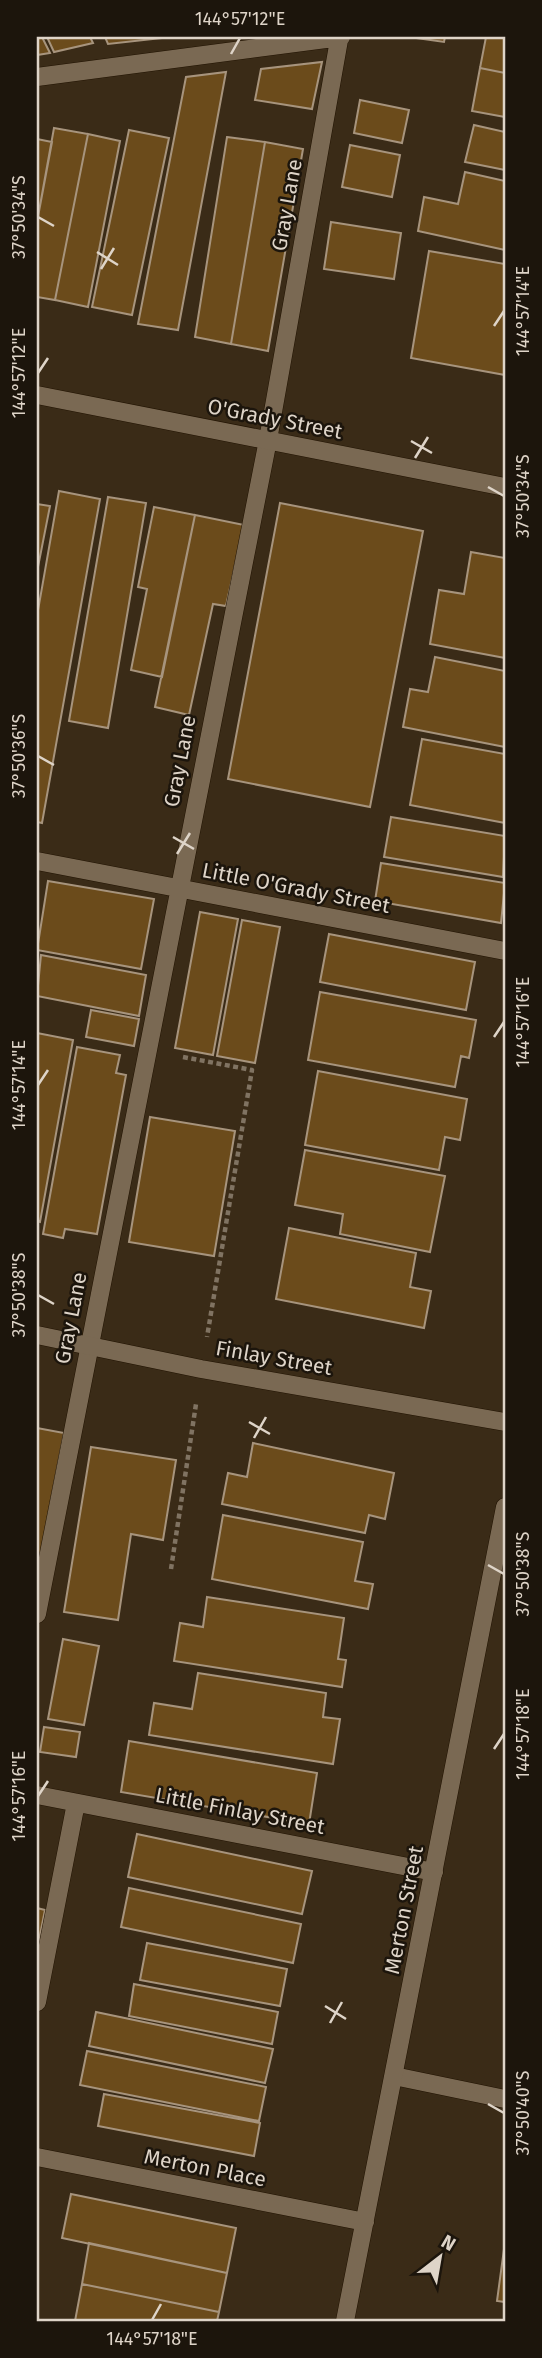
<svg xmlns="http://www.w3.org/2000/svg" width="542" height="2358" font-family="'Fira Sans',sans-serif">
  <rect width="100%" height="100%" fill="#3a2b17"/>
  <!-- building -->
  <path fill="#6b4b1b" stroke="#a7947d" stroke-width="2" d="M37,37H42L50,53L37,55Z
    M47,37H90L93,43L54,52Z
    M105,37H171L108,44Z
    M409,37H445L444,42Z
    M486,37H505V73L480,68Z
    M322,62L312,109L255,100L261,69Z
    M480,68L505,73V117L472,111Z
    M226,72L178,330L138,324L186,77Z
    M360,100L409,110L402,143L354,133Z
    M474,125L505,132V170L465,162Z
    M54,128L88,134L55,300L37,297V222Z
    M129,130L169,138L132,315L92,307Z
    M88,134L120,141L88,307L55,300Z
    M227,137L265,142L231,344L195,337Z
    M37,139L52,142L37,222Z
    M265,142L303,149L268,351L231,344Z
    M350,145L400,155L392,197L342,187Z
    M465,172L505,181V250L418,231L424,197L458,204Z
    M331,222L401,233L394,279L324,269Z
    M429,251L505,264V375L411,358Z
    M59,491L100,499L42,823L37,822V616Z
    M108,497L146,503L108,728L69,721Z
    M280,503L423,531L370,807L228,779Z
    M37,504L50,506L37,572Z
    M154,507L195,515L162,677L131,670L147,589L138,587Z
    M195,515L244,525L226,606L213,604L189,715L155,707Z
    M471,552L505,558V658L430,644L439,590L464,594Z
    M435,657L505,671V747L403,727L410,689L428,692Z
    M422,739L505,754V823L410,805Z
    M391,817L505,836L503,877L384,857Z
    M381,863L505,883L501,923L375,901Z
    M48,881L154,899L141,969L37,950Z
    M200,912L238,919L213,1055L175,1048Z
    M242,920L280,927L255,1063L217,1056Z
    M329,934L475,962L466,1010L320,982Z
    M41,955L146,975L139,1016L37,996Z
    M320,992L476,1020L469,1058L461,1056L455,1087L308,1060Z
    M91,1010L139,1019L134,1046L86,1037Z
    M37,1033L73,1040L40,1222L37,1221Z
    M77,1047L120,1055L116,1073L126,1075L97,1234L65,1229L63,1238L43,1234Z
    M318,1071L467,1099L460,1140L445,1137L439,1170L305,1145Z
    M150,1117L235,1131L214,1256L129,1242Z
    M305,1150L445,1176L430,1252L340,1234L343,1214L295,1205Z
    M289,1228L416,1253L410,1287L431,1291L424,1328L276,1299Z
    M37,1428L64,1433L37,1575Z
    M253,1443L394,1473L385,1519L369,1515L365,1533L222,1504L228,1473L247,1477Z
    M91,1447L176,1460L163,1540L131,1534L118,1620L64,1612Z
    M223,1515L363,1542L355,1581L373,1584L368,1609L212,1579Z
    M207,1597L344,1618L338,1659L346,1660L342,1687L174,1661L180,1623L203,1627Z
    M63,1639L99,1646L84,1725L48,1719Z
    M198,1673L326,1693L323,1717L340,1719L333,1764L149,1735L154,1703L192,1709Z
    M44,1727L80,1732L76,1757L40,1752Z
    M129,1741L317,1773L309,1824L121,1792Z
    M137,1834L312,1871L302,1914L128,1877Z
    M129,1888L301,1924L293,1963L121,1927Z
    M37,1908L45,1910L37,1950Z
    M147,1943L287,1969L280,2006L140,1980Z
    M134,1984L278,2012L272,2044L129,2016Z
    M96,2012L273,2049L265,2083L89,2046Z
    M87,2051L266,2087L259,2121L80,2085Z
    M104,2094L260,2123L254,2156L98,2126Z
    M71,2194L236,2228L227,2273L62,2238Z
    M89,2243L227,2273L219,2312L82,2284Z
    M504,2249H505V2302L497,2301Z
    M82,2284L219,2312L217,2321H75Z"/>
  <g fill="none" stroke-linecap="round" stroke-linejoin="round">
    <!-- lane casing -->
    <g stroke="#211302" stroke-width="19">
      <path id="lane" d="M37,77L341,37
        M37,861L505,951
        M37,1614L268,440L339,40
        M37,1795L434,1872
        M37,2002L76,1803
        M394,2076L505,2099"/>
    </g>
    <!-- street casing -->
    <g stroke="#211302" stroke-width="19">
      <path id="street" d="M37,395L505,487
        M37,1335L201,1369L505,1422
        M37,2157L365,2222
        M345,2321L505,1507"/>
    </g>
    <!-- path -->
    <path stroke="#807362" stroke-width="4.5" stroke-dasharray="5 3.5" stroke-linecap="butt" d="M183,1057L252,1070L207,1337
      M171,1569L196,1404"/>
    <!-- lane -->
    <use href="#lane" stroke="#7a6953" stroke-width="18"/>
    <!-- street -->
    <use href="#street" stroke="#7a6953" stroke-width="18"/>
  </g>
  <!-- ticks -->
  <path fill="none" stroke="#ded4c8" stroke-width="2.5" d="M231,54L240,38M38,217L54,226M97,252L118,265M101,269L114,248M494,326L504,311M38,373L48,358M411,441L432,453M415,458L428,437M488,487L504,496M38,756L54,765M173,837L194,849M177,854L190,833M494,1037L504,1022M38,1085L48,1070M38,1295L54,1304M249,1422L270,1434M254,1438L266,1417M488,1565L504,1574M494,1749L504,1734M38,1796L48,1781M325,2006L346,2019M330,2023L342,2002M488,2104L504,2113M152,2320L161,2304"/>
  <g text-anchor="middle" stroke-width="5" stroke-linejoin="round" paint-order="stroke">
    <!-- street labels -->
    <g font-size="21" fill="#ded4c8" stroke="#1c150c">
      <text transform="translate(287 205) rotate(-80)" y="7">Gray Lane</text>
      <text transform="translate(275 419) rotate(11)" y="7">O'Grady Street</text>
      <text transform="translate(180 761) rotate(-79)" y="7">Gray Lane</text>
      <text transform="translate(296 888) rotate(11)" y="7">Little O'Grady Street</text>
      <text transform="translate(71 1318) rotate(-79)" y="7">Gray Lane</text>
      <text transform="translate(274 1358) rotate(10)" y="7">Finlay Street</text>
      <text transform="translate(240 1811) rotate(11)" y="7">Little Finlay Street</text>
      <text transform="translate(404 1910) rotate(-79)" y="7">Merton Street</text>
      <text transform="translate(205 2168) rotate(11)" y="7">Merton Place</text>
    </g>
  </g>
  <!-- border -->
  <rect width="542" height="2358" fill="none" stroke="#1c150c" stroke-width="77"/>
  <!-- north arrow -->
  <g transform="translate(440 2257) rotate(31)" stroke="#1c150c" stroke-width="5" paint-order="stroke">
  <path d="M0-5L12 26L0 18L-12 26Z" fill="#ded4c8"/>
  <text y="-10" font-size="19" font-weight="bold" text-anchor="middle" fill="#ded4c8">N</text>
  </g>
  <rect x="38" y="38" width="466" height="2282" fill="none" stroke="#ded4c8" stroke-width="2.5"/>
  <g font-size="18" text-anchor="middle" fill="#ded4c8">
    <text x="240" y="25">144°57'12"E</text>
    <text transform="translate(19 217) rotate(-90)" y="6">37°50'34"S</text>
    <text transform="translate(523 311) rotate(-90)" y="6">144°57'14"E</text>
    <text transform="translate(19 373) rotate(-90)" y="6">144°57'12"E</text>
    <text transform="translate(523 496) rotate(-90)" y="6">37°50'34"S</text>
    <text transform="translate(19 756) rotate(-90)" y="6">37°50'36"S</text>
    <text transform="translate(523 1022) rotate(-90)" y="6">144°57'16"E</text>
    <text transform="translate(19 1085) rotate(-90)" y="6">144°57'14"E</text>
    <text transform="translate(19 1295) rotate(-90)" y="6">37°50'38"S</text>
    <text transform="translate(523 1574) rotate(-90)" y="6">37°50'38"S</text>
    <text transform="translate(523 1734) rotate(-90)" y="6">144°57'18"E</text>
    <text transform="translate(19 1796) rotate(-90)" y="6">144°57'16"E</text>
    <text transform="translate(523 2113) rotate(-90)" y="6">37°50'40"S</text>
    <text x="152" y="2345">144°57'18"E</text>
  </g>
</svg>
